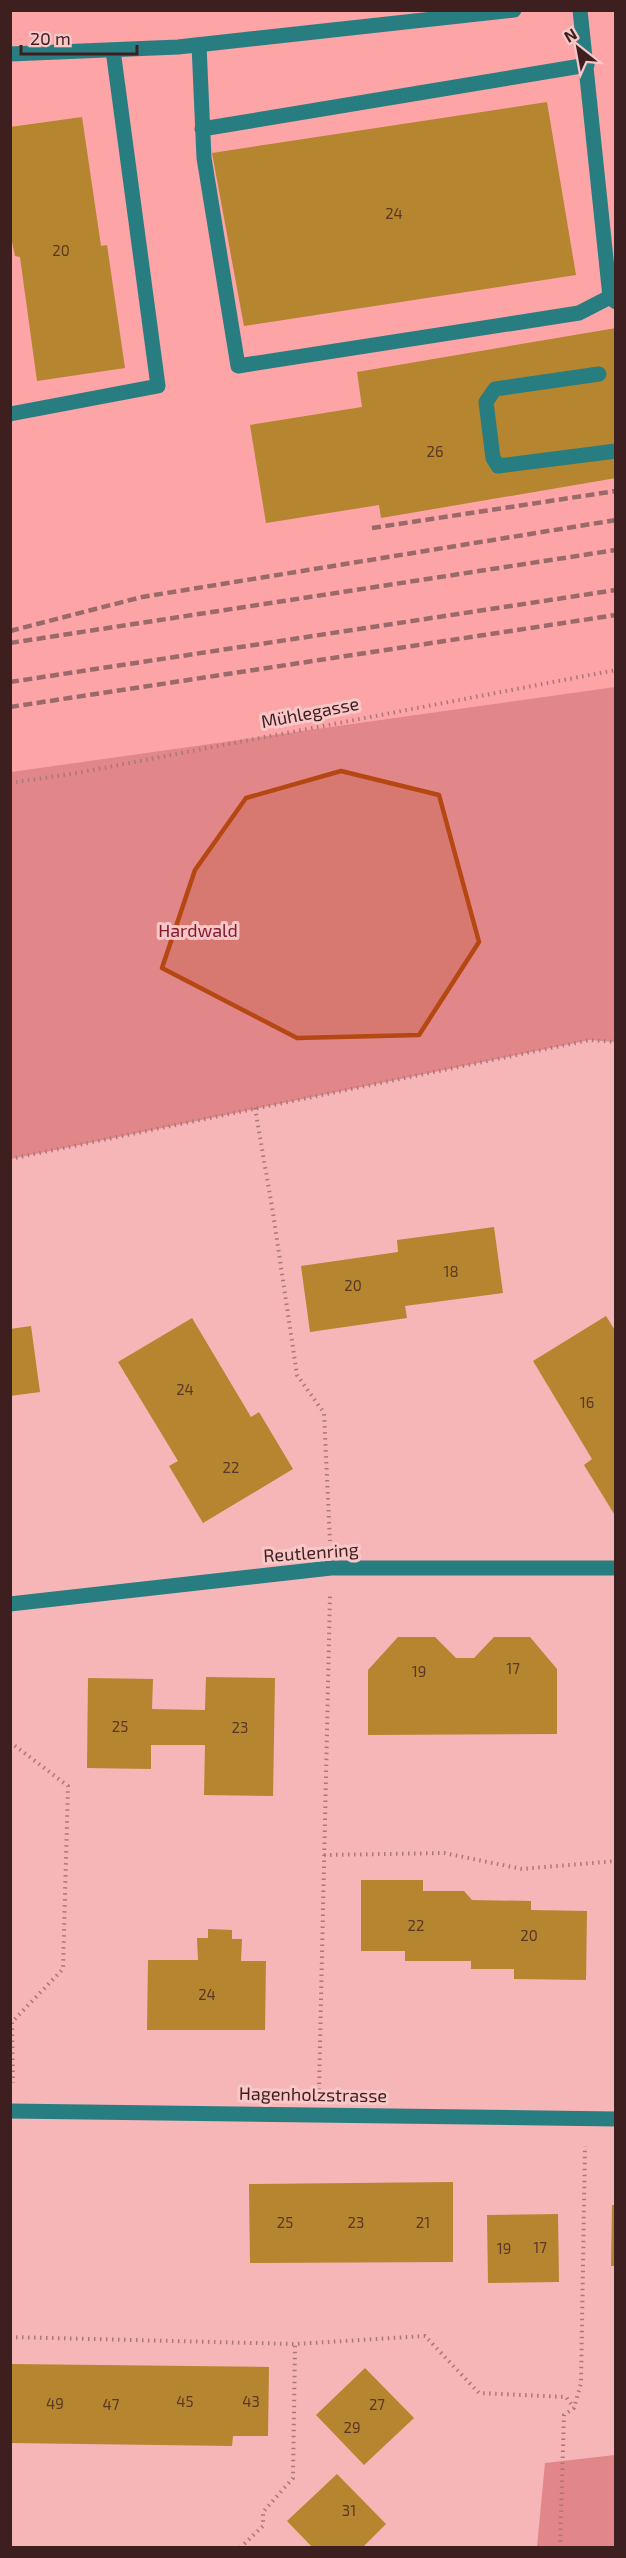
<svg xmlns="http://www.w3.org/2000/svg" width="626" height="2558" font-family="'Exo 2',sans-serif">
  <rect width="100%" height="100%" fill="#f6b5b6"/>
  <!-- built -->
  <path fill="#fca4a6" d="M10,11H615V687L11,772Z"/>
  <!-- green -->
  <path fill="#e18689" d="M615,687V1042L590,1040L11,1159V772Z
    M615,2455V2547H537L545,2463Z"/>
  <!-- building -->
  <path fill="#b5852f" d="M547,102L576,275L244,326L212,153Z
    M82,117L101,246L107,245L125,368L37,381L20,257L15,256L10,232V127Z
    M616,328V478L381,518L379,505L266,523L250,425L362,407L357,372Z
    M494,1227L503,1293L405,1306L407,1318L310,1332L301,1266L398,1252L397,1240Z
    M606,1316L616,1332V1517L584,1465L592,1459L533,1361Z
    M192,1318L251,1417L259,1412L293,1469L203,1523L169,1466L178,1461L118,1362Z
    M31,1326L40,1392L10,1396V1329Z
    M398,1637H435L456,1658H474L494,1637H530L557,1669V1734L368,1735V1670Z
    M206,1677L275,1678L273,1796L204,1795L205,1745H151V1769L87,1768L88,1678L153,1679L152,1709L205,1710Z
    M361,1880H423V1891H464L472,1900L531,1901V1910L587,1911L586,1980L514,1979V1969H471V1961H405V1951H361Z
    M208,1929L232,1930V1939H242L241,1961H266L265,2030H147L148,1960H198L197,1938H208Z
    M453,2182V2262L250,2263L249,2184Z
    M612,2205H616V2266H611Z
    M558,2214L559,2282L488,2283L487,2215Z
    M10,2364L269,2367L268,2436H233L232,2446L10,2443Z
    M365,2368L414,2418L364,2465L316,2415Z
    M337,2474L386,2524L362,2548H313L287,2521Z"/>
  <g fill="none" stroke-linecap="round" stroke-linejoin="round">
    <!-- path -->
    <path stroke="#ab7879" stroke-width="4" stroke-dasharray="1.5 4.5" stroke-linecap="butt" d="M10,783L77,773L616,670
      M255,1108L273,1213L297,1375L324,1413L330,1541
      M10,1159L590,1040L616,1042
      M10,1742L68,1786L63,1969L12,2022L13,2083
      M324,1855L444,1853L522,1869L616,1861
      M319,2090L330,1596
      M10,2337L295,2344L425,2336L479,2393L566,2397L574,2408
      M240,2548L263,2526V2512L293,2478L295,2344
      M560,2548L564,2415L574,2408L581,2383L585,2146"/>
    <!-- minor -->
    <path stroke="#287d80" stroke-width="15" d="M580,10L610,297L616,302
      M199,45L204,158L238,366L579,313L610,297
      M10,54L178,47L514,10
      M202,129L587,65
      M599,374L495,389L486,402L493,458L498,466L616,451
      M10,414L158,386L113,50
      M10,1604L331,1568H616
      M10,2111L616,2119"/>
    <!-- rail -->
    <path stroke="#9a6a6b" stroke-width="4.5" stroke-dasharray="9 4.5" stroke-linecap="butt" d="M372,528L616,491
      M10,631L142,597L616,520
      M10,643L616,550
      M10,682L616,590
      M10,707L616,615"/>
  </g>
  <!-- marked area -->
  <path fill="#b54812" fill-opacity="0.2" stroke="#b54812" stroke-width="4.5" stroke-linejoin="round" d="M341,771L439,795L479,942L419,1035L297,1038L162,968L195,870L246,798Z"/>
  <g text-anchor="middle" stroke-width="6" stroke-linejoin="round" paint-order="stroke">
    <!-- number labels -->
    <g font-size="15" fill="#5c3824">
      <text x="394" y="219">24</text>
      <text x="61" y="256">20</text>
      <text x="435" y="457">26</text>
      <text x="451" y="1277">18</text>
      <text x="353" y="1291">20</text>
      <text x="185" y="1395">24</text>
      <text x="587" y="1408">16</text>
      <text x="231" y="1473">22</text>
      <text x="513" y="1674">17</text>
      <text x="419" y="1677">19</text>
      <text x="120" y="1732">25</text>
      <text x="240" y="1733">23</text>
      <text x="416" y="1931">22</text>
      <text x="529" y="1941">20</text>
      <text x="207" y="2000">24</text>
      <text x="285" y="2228">25</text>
      <text x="356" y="2228">23</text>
      <text x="423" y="2228">21</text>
      <text x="540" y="2253">17</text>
      <text x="504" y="2254">19</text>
      <text x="185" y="2407">45</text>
      <text x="251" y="2407">43</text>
      <text x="55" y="2409">49</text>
      <text x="111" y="2410">47</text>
      <text x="377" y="2410">27</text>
      <text x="352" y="2433">29</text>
      <text x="349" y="2516">31</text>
    </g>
    <!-- street labels -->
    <g font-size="18" fill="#3e1f20" stroke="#f9c7c7">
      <text transform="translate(310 713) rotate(-11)" y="6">Mühlegasse</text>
      <text transform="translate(311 1553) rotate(-4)" y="6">Reutlenring</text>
      <text transform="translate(313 2095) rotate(1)" y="6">Hagenholzstrasse</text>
    </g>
    <!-- park labels -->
    <g font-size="18" fill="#87172a" stroke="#f9c7c7">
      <text x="198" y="937">Hardwald</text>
    </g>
  </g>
  <!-- border -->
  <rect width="626" height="2558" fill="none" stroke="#3e1f20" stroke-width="24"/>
  <!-- north arrow -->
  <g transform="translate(578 48) rotate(329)" stroke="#f9c7c7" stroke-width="4.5" paint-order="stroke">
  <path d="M0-4.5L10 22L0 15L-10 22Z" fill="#3e1f20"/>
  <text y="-9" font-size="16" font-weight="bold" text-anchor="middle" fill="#3e1f20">N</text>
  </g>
  <!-- scale -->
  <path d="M21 45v9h116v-9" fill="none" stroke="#3e1f20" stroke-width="3"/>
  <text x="30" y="45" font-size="18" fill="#3e1f20" stroke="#f9c7c7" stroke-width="4.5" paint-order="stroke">20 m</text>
</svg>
